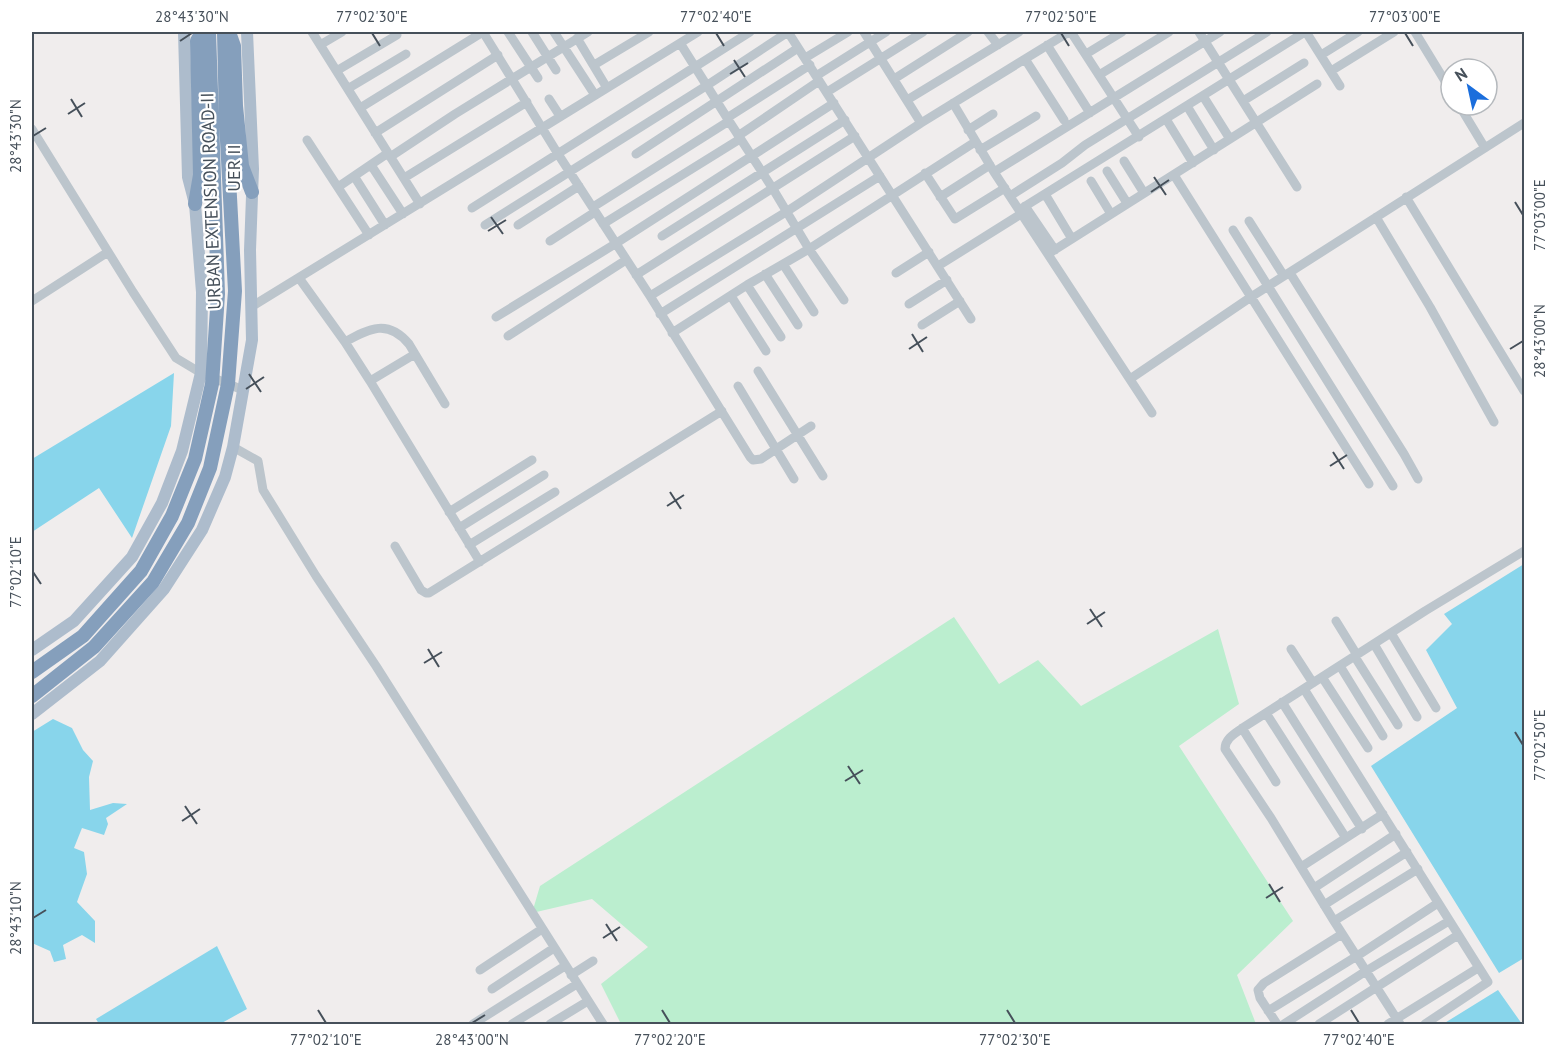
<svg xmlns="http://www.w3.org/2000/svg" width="1556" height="1056" font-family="'PT Sans',sans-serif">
  <rect width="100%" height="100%" fill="#f0eded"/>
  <!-- green -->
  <path fill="#bbeecf" d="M954,617L999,684L1038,660L1081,706L1218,629L1239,704L1179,746L1293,921L1237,975L1256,1024H621L601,984L648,947L592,899L532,913L540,886Z"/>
  <!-- water -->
  <path fill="#88d5eb" d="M174,373L171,426L132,538L99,488L32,532V459Z
    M1524,564V958L1499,973L1371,766L1457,708L1426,650L1452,624L1444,614Z
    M53,719L72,728L83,750L93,761L89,777L90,810L113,803L127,804L106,818L108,824L104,835L82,828L74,848L84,852L87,874L77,902L95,921V943L82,935L63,945L66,959L54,962L50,951L32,943V732Z
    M217,946L247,1009L220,1024H99L96,1019Z
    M1498,990L1522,1024H1443Z"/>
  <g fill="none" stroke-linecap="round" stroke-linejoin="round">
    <!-- minor -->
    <path stroke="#bcc5cc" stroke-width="9" d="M312,32L420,204
      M483,32L558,154L650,296L750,457L753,460L761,459L811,426
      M508,32L538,78
      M532,32L556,70
      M554,32L595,95
      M788,32L971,319
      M864,32L921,123
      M988,32L998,45
      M1071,32L1139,137
      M1199,32L1297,187
      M1306,32L1340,86
      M1415,32L1451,91
      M577,38L607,88
      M680,43L729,121L773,189L809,249L844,300
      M320,45L342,32
      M1047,45L1090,113
      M1086,54L1122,32
      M1321,55L1358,32
      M805,58L848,32
      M1025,59L1064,120
      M594,65L649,32
      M338,70L397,35
      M1331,71L1394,32
      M1099,75L1169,32
      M816,76L886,32
      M894,79L968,32
      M349,88L406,54
      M827,92L923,32
      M1203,96L1230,139
      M549,99L560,116
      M907,100L1019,32
      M1243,101L1304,63
      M953,103L994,172L1152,413
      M1459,105L1485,148
      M1187,106L1214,150
      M360,108L483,32
      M727,118L810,65
      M1166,119L1193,163
      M32,129L133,292L176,358L201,373L243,390
      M968,130L993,114
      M375,133L498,55
      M738,136L819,81
      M307,140L369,235
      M980,150L1036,116
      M636,154L798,48
      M390,157L455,114L588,32
      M1124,161L1144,193
      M371,165L403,214
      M1107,171L1127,203
      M994,172L1220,32
      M925,173L955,219L1005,188
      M1174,175L1369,484
      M354,176L385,225
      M404,178L527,102
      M1091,181L1111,214
      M338,187L388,153
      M1045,194L1072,239
      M1010,196L1062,163L1085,145L1267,32
      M940,197L990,165
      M1406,197L1524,391
      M1025,206L1055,250
      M593,207L729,121
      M472,208L750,32
      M1019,210L1305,32
      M1376,217L1430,307L1494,422
      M1249,221L1284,276
      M603,224L740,139
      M485,225L706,86L788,32
      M518,225L579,186
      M1233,230L1393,486
      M662,236L845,120
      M550,241L595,212
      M1048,254L1317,84
      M783,264L814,312
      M938,266L1021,214
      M896,273L929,252
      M1290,273L1404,454L1418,479
      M765,274L798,325
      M636,275L855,136
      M299,278L345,342L370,381L480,562
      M747,285L781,337
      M650,296L786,212L921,123L1069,32
      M731,296L766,351
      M32,301L108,252
      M909,304L947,280
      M251,307L698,32
      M660,314L880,176
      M496,317L615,244L834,103
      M922,325L960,301
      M672,333L747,285L809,249L975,142
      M508,336L626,260
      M345,342C370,328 388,319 409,344L445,404
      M758,371L823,476
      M1130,379L1251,297L1524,123
      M370,381L415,354
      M738,386L794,479
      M233,447L258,461L263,490L316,576L376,666L603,1024
      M449,512L532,460
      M459,528L544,475
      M469,545L555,492
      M395,546L421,590L426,593H429L722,411
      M1336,621L1357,655
      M1391,633L1436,708
      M1374,644L1417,717
      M1291,649L1313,683
      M1355,657L1398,725
      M1340,666L1383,736
      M1322,677L1368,748
      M1304,689L1488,982L1425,1024
      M1282,702L1362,829
      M1266,713L1346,838
      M1242,728L1276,782
      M1301,867L1383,814
      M1314,888L1396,834
      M1324,905L1407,852
      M1334,921L1418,869
      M480,970L542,929
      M571,975L593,961
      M492,989L554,948
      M1268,1011L1357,956L1438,903
      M473,1024L565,966
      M512,1024L577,984
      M550,1024L588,1001
      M1277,1024L1260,998L1258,990L1264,983L1342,934
      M1284,1024L1366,971L1449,921
      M1319,1024L1458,935
      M1388,1024L1478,968
      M1400,1024L1334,921L1271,818L1225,749C1225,738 1236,733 1244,727L1425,611L1524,551"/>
    <!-- major -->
    <path stroke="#adbccc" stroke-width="12" d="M32,650L74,621L132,557L162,503L182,451L201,373L202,292L195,204L188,177L184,32
      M32,714L100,661L164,589L202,530L225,477L233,447L252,340L250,250L253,169L247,32"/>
    <!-- highway -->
    <path stroke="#859fbc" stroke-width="14" d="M229,32L234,46L236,106L242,166L252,192
      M195,204L200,175L197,41L202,32
      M32,672L83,636L141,571L172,516L195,459L212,384L218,294L209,32
      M32,696L94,647L153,582L188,523L210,468L228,384L235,291L226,122L224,32"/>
  </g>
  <!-- ticks -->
  <path fill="none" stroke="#46505a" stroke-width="2" d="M372,33L380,46M716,33L724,46M1061,33L1069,46M1405,33L1413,46M180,41L192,33M734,60L745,77M730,74L748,63M71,99L82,117M68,114L85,103M33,136L46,128M1154,177L1166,195M1151,192L1169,180M1515,202L1523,215M491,217L503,234M488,231L506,220M912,334L923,352M909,349L927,337M1510,349L1523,341M249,374L261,392M246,389L264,377M1333,452L1344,469M1330,466L1347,455M670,492L681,509M667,506L684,495M33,572L41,584M1090,609L1102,627M1087,624L1105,612M428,649L439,667M424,663L442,652M1515,732L1523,745M848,766L860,784M845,781L863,770M185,806L197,824M182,821L200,809M1269,884L1280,902M1266,898L1283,887M33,918L46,910M606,924L617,941M603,938L620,927M318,1010L326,1023M662,1010L670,1023M1007,1010L1015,1023M1351,1010L1359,1023M472,1023L485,1015"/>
  <g text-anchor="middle" stroke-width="4.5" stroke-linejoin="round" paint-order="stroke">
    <!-- street labels -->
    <g font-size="18" fill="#46505a" stroke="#fff">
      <text transform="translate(234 168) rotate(-90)" y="6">UER II</text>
      <text transform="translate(211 201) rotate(-92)" y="6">URBAN EXTENSION ROAD-II</text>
    </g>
  </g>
  <!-- border -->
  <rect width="1556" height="1056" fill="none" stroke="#ffffff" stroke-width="66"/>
  <!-- north arrow -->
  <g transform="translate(1469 87) rotate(327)"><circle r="28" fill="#ffffff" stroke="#b5b9bd" stroke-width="1.5"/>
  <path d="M0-4.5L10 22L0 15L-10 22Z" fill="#1b6edc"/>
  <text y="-9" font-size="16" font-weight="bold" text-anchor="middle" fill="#46505a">N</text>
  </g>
  <rect x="33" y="33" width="1490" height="990" fill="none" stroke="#46505a" stroke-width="2"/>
  <g font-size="15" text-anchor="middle" fill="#46505a">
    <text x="192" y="22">28°43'30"N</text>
    <text x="372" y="22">77°02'30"E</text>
    <text x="716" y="22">77°02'40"E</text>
    <text x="1061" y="22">77°02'50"E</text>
    <text x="1405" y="22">77°03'00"E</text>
    <text transform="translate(16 136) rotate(-90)" y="5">28°43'30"N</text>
    <text transform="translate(1540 215) rotate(-90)" y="5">77°03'00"E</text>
    <text transform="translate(1540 341) rotate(-90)" y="5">28°43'00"N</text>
    <text transform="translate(16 572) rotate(-90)" y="5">77°02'10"E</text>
    <text transform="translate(1540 745) rotate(-90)" y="5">77°02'50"E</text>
    <text transform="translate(16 918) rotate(-90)" y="5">28°43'10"N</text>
    <text x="326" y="1045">77°02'10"E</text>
    <text x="472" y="1045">28°43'00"N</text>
    <text x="670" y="1045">77°02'20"E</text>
    <text x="1015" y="1045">77°02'30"E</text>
    <text x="1359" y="1045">77°02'40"E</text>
  </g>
</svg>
